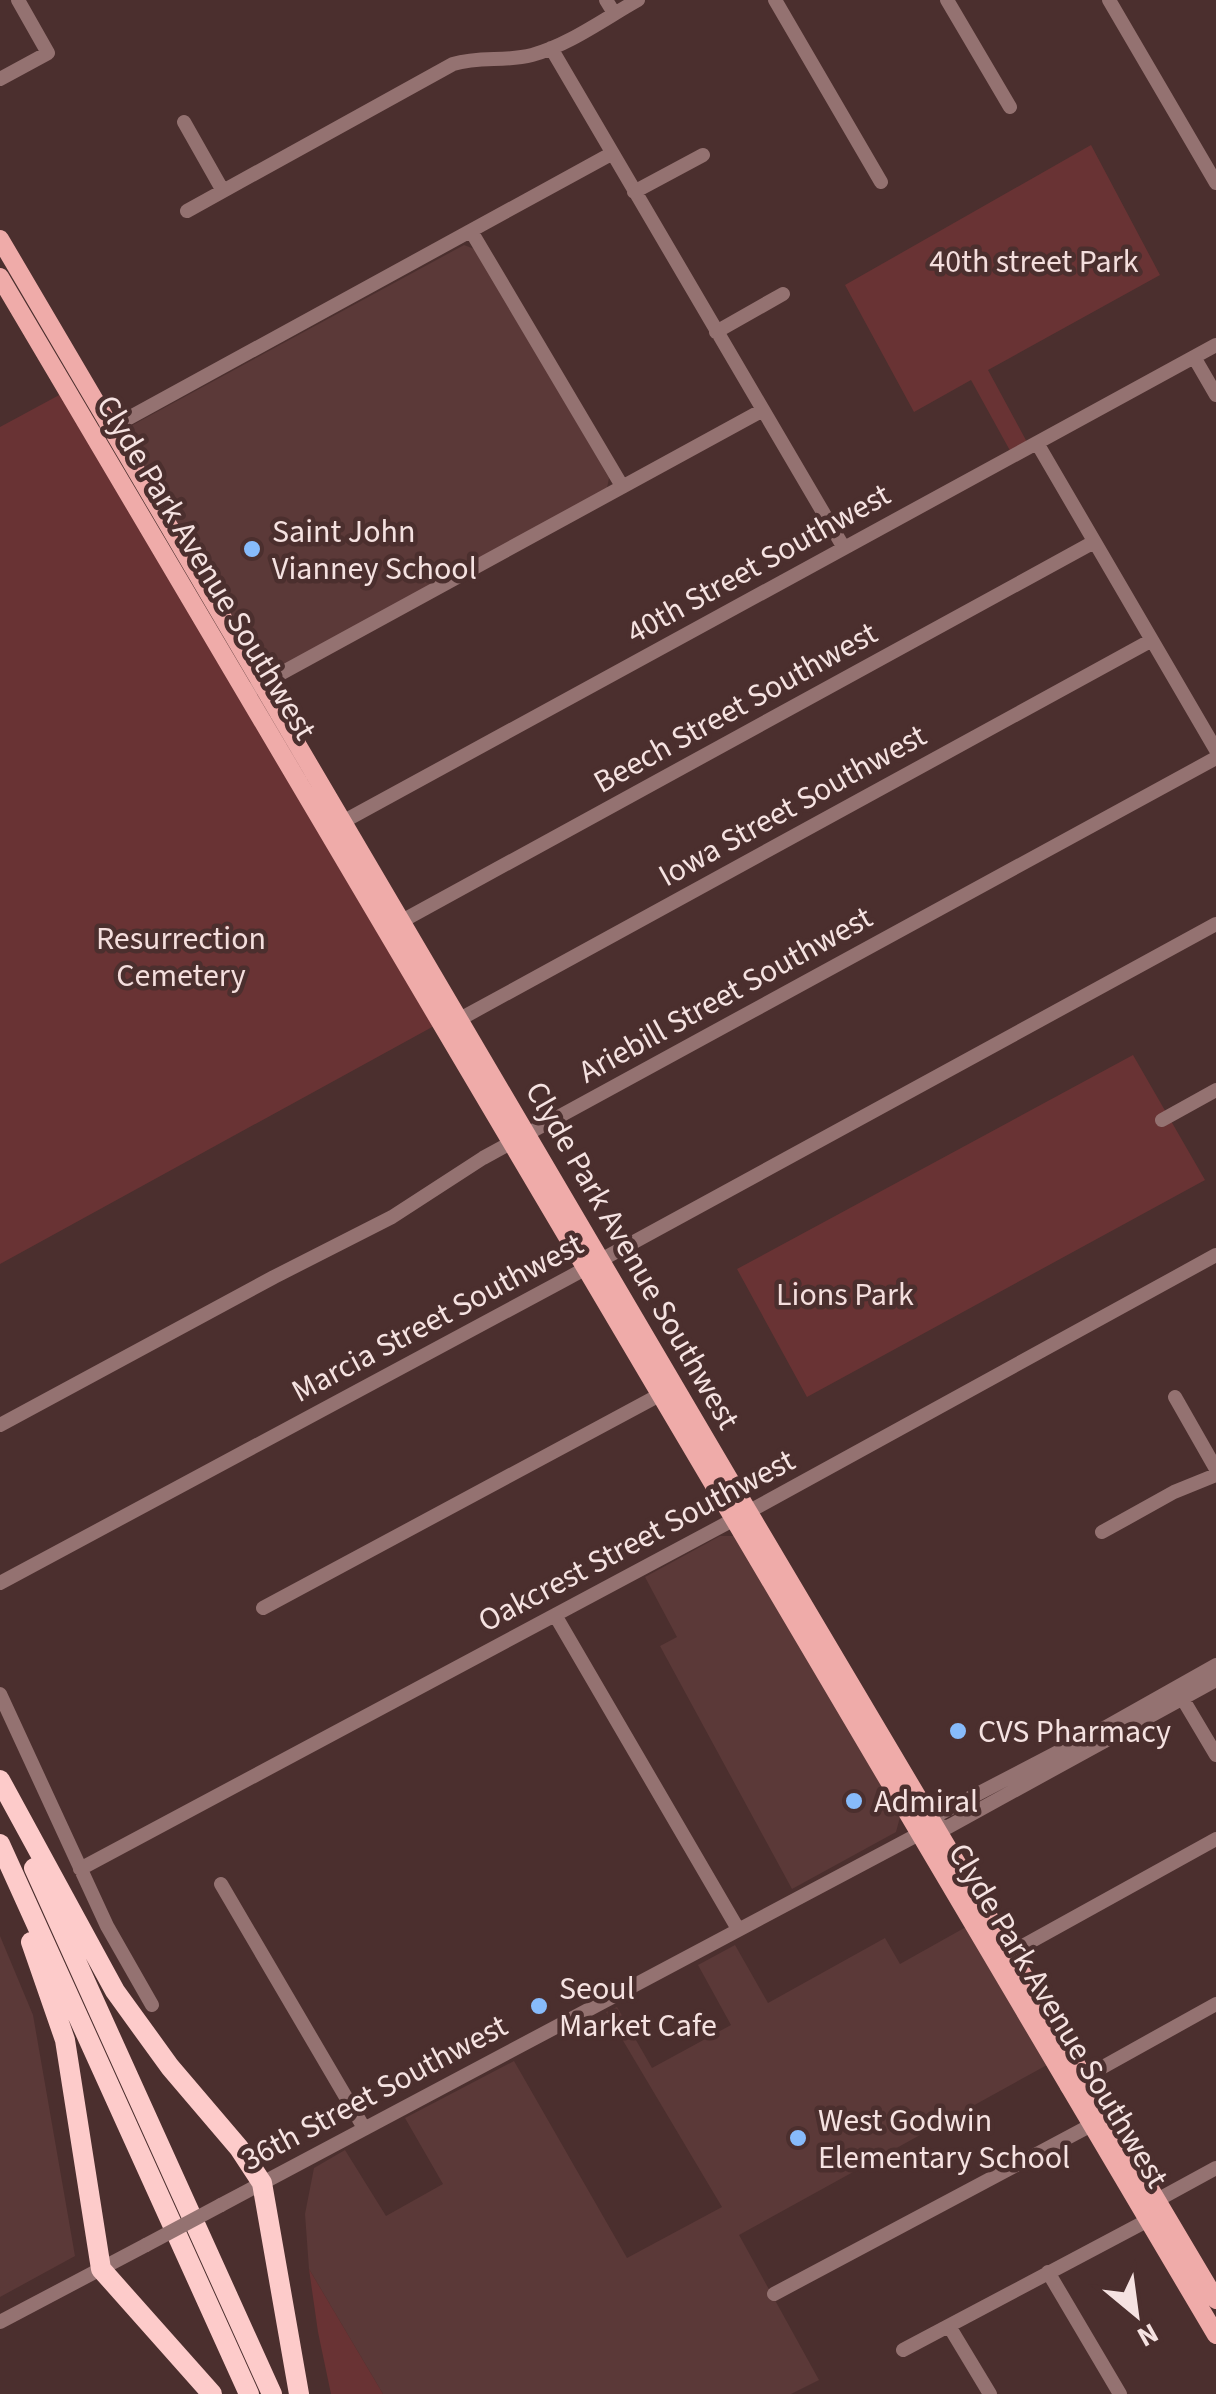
<svg xmlns="http://www.w3.org/2000/svg" width="1216" height="2394" font-family="'Source Sans 3',sans-serif">
  <rect width="100%" height="100%" fill="#4b2f2e"/>
  <!-- built -->
  <path fill="#5b3938" d="M464,245L477,250L609,478L607,488L275,671L262,669L123,435L129,427Z
    M720,1536H736L900,1817L896,1832L792,1889L660,1646L677,1637L645,1577Z
    M966,1927L1047,2065L739,2235L819,2380L791,2394H383L309,2269L305,2214L314,2168L345,2150L386,2216L443,2184L405,2118L514,2061L627,2258L722,2207L606,2012L617,2007L652,2068L731,2025L698,1965L735,1945L768,2003L885,1938L900,1964Z
    M0,1936L33,2015L75,2256L0,2297Z"/>
  <!-- green -->
  <path fill="#693334" d="M1091,145L1160,275L988,370L1028,444L1013,456L971,380L914,412L845,285Z
    M63,393L434,1026L0,1264V427Z
    M1133,1055L1205,1180L807,1397L737,1269Z
    M309,2269L383,2394H331L318,2332Z"/>
  <g fill="none" stroke-linecap="round" stroke-linejoin="round">
    <!-- minor -->
    <path stroke="#947271" stroke-width="14" d="M606,0L614,13
      M775,0L881,182
      M947,0L1010,107
      M1109,0L1216,183
      M551,48L844,548
      M0,79L48,53L18,0
      M184,122L223,191
      M634,192L703,155
      M187,211L453,64C480,56 505,62 532,55C569,45 604,19 638,0
      M471,231L622,486
      M716,332L783,294
      M1194,357L1216,395
      M105,431L611,154
      M1037,443L1216,750
      M256,687L763,410
      M337,825L1216,345
      M402,921L1094,542
      M460,1019L1152,640
      M1162,1120L1216,1090
      M1175,1397L1216,1469
      M0,1425L274,1277L392,1217L483,1158L1216,758
      M1102,1532L1174,1492L1216,1475
      M0,1583L568,1278L1216,924
      M263,1608L665,1392
      M555,1615L738,1929
      M1178,1691L1216,1755
      M0,1694L107,1926L152,2005
      M934,1826L939,1814L1106,1727L1216,1665
      M80,1869L759,1506L1216,1255
      M221,1884L364,2128
      M1010,1953L1216,1839
      M1067,2087L1216,2004
      M1150,2204L1216,2168
      M221,2205L934,1826L948,1827L1216,1680
      M1048,2272L1120,2394
      M774,2294L1097,2122
      M0,2322L146,2245
      M949,2326L990,2394
      M903,2350L1154,2217"/>
    <!-- major -->
    <path stroke="#efaba9" stroke-width="18" d="M0,239L748,1511L1216,2300
      M0,277C406,962 806,1651 1216,2335"/>
    <!-- highway -->
    <path stroke="#fdcbca" stroke-width="20" d="M0,1780L115,1991L170,2067L239,2148L262,2183L299,2394
      M0,1844L249,2394
      M34,1868L272,2394
      M31,1942L65,2040L101,2269L212,2394"/>
    <!-- minor-bridge -->
    <path stroke="#947271" stroke-width="14" d="M146,2245L221,2205"/>
  </g>
  <!-- markers -->
  <g fill="#87bbfb" stroke="#4b2f2e" stroke-width="4">
    <circle cx="252" cy="549" r="10"/>
    <circle cx="958" cy="1731" r="10"/>
    <circle cx="854" cy="1801" r="10"/>
    <circle cx="539" cy="2006" r="10"/>
    <circle cx="798" cy="2138" r="10"/>
  </g>
  <g text-anchor="middle" stroke-width="9" stroke-linejoin="round" paint-order="stroke">
    <!-- park labels -->
    <g font-size="32" fill="#f4dedd" stroke="#4b2f2e">
      <text x="1034" y="272">40th street Park</text>
      <text x="181" y="949">Resurrection<tspan x="181" dy="37">Cemetery</tspan></text>
      <text x="845" y="1305">Lions Park</text>
    </g>
    <!-- poi labels -->
    <g font-size="32" fill="#f5e2e1" stroke="#4b2f2e" text-anchor="start">
      <text x="272" y="542">Saint John<tspan x="272" dy="37">Vianney School</tspan></text>
      <text x="978" y="1742">CVS Pharmacy</text>
      <text x="874" y="1812">Admiral</text>
      <text x="559" y="1999">Seoul<tspan x="559" dy="37">Market Cafe</tspan></text>
      <text x="818" y="2131">West Godwin<tspan x="818" dy="37">Elementary School</tspan></text>
    </g>
    <!-- street labels -->
    <g font-size="32" fill="#f5e2e1" stroke="#4b2f2e">
      <text transform="translate(758 563) rotate(-29)" y="11">40th Street Southwest</text>
      <text transform="translate(207 567) rotate(59)" y="11">Clyde Park Avenue Southwest</text>
      <text transform="translate(735 707) rotate(-29)" y="11">Beech Street Southwest</text>
      <text transform="translate(792 805) rotate(-29)" y="11">Iowa Street Southwest</text>
      <text transform="translate(725 994) rotate(-29)" y="11">Ariebill Street Southwest</text>
      <text transform="translate(633 1255) rotate(60)" y="11">Clyde Park Avenue Southwest</text>
      <text transform="translate(437 1317) rotate(-28)" y="11">Marcia Street Southwest</text>
      <text transform="translate(636 1540) rotate(-28)" y="11">Oakcrest Street Southwest</text>
      <text transform="translate(1059 2015) rotate(59)" y="11">Clyde Park Avenue Southwest</text>
      <text transform="translate(374 2092) rotate(-28)" y="11">36th Street Southwest</text>
    </g>
  </g>
  <!-- north arrow -->
  <g transform="translate(1136 2314) rotate(151)" stroke="#4b2f2e" stroke-width="8" paint-order="stroke">
  <path d="M0-8L18 38L0 25L-18 38Z" fill="#f5e2e1"/>
  <text y="-15" font-size="28" font-weight="bold" text-anchor="middle" fill="#f5e2e1">N</text>
  </g>
</svg>
